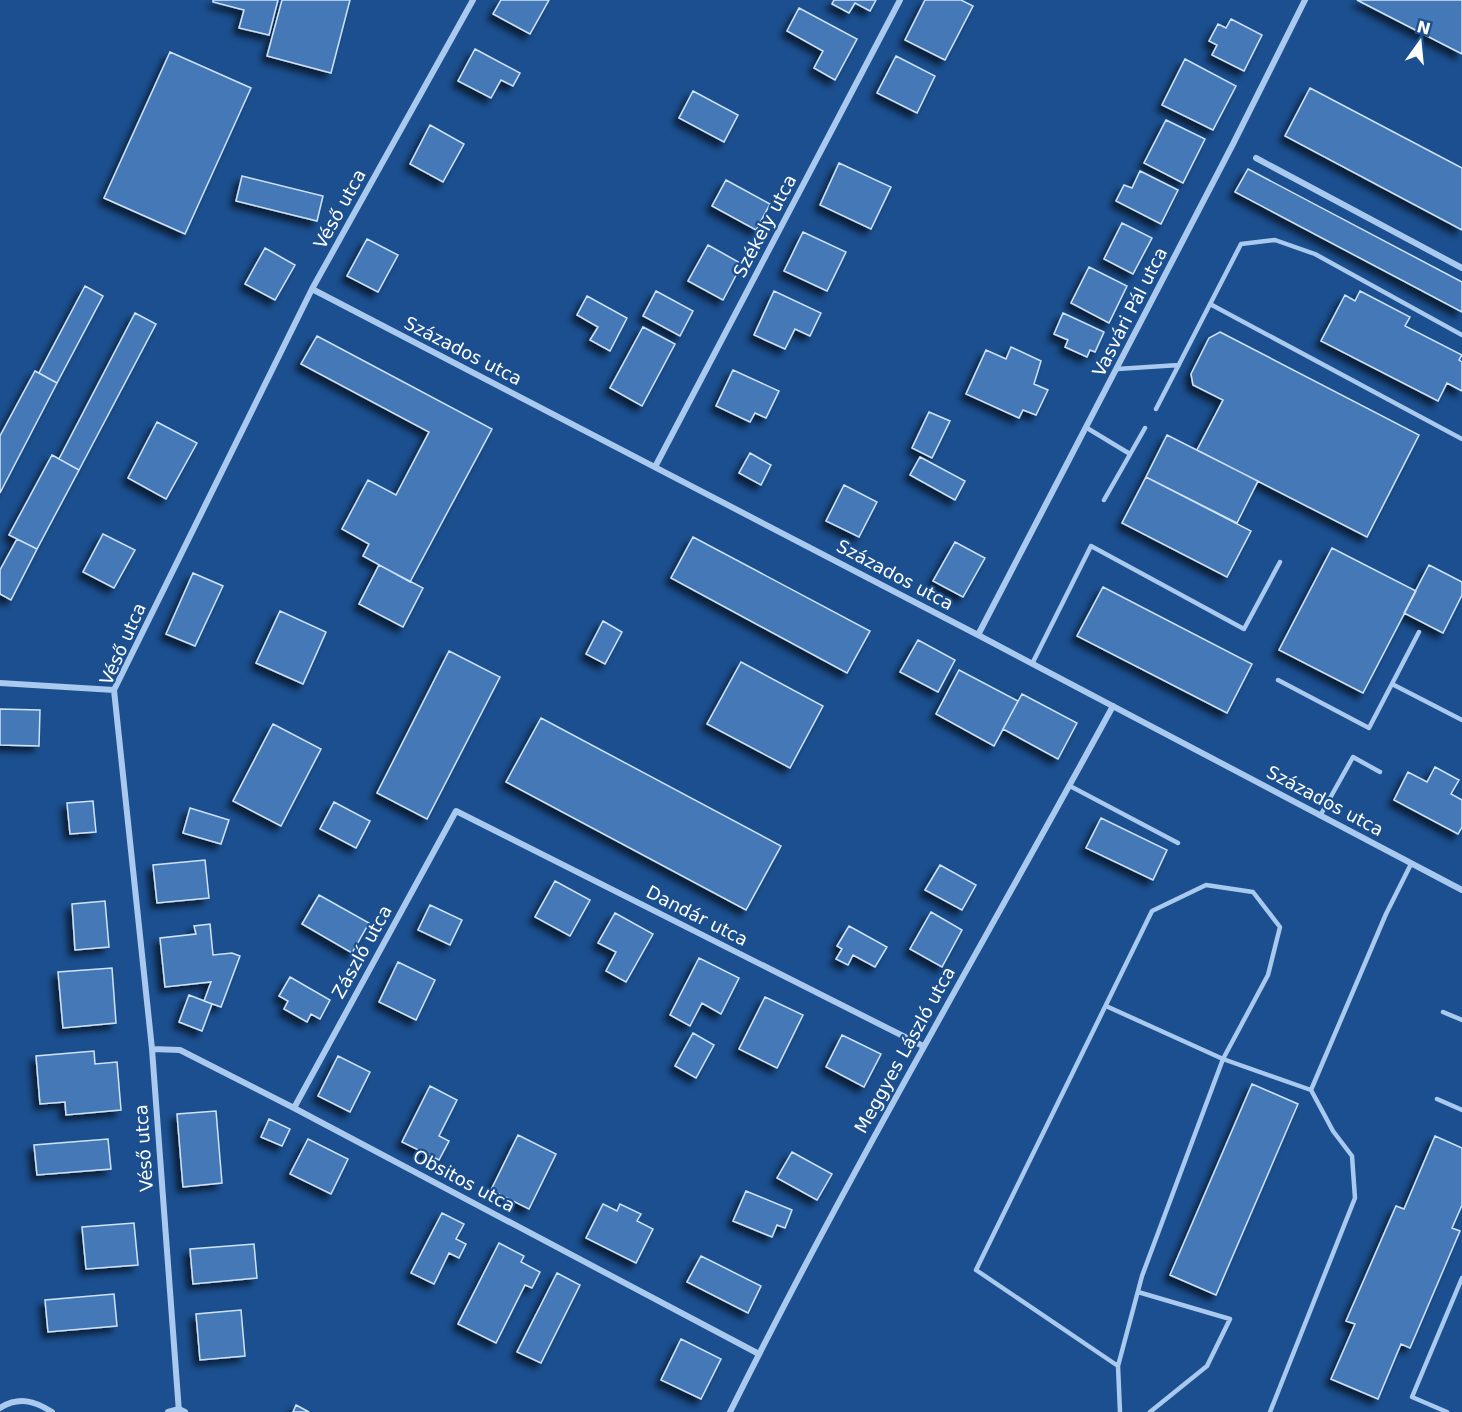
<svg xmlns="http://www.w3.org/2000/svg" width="1462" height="1412" font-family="'DejaVu Sans',sans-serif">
  <defs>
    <filter id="shadow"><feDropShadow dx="-5.5" dy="5.5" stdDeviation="3" flood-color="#0009"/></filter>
  </defs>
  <rect width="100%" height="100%" fill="#1b4f8f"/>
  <!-- building -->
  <path fill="#4478b7" stroke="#cfe3fa" stroke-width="1.5" filter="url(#shadow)" d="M213,0H278L269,35L239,28L244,10L213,2Z
    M282,0H350L331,73L267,56Z
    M501,0H549L530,34L493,14Z
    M834,0H876L870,11L855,3L849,13L832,4Z
    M925,0H961L973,6L945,60L905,40Z
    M1357,0H1462V54Z
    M799,8L857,39L835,80L814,68L823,51L787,31Z
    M1231,19L1262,35L1244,71L1212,55L1217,45L1209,41L1218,24L1226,28Z
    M475,49L520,73L513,86L501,80L491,98L458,81Z
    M170,52L251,88L185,234L104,198Z
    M896,56L935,76L917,113L877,93Z
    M1185,59L1236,86L1213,130L1162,105Z
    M1310,88L1462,168V230L1285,136Z
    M693,91L738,115L724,142L679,118Z
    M1166,120L1205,139L1183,183L1144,163Z
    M430,125L464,144L443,182L410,164Z
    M839,163L891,187L871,229L820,205Z
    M1248,169L1462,282V312L1235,192Z
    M1140,171L1178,190L1161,224L1116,201L1124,185L1132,188Z
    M242,176L323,196L317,221L236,201Z
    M726,180L770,204L756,230L712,206Z
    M1122,223L1152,238L1133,274L1104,259Z
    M803,232L846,252L827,291L784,271Z
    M367,239L398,255L378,292L347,276Z
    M708,245L742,264L723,300L688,281Z
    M265,248L295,265L275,300L245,284Z
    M1089,267L1127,286L1109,323L1071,303Z
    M85,286L103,296L57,383L39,373Z
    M656,291L693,311L680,336L643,316Z
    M774,291L821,313L810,336L795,329L785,349L754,335Z
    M1360,291L1410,317L1405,326L1462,355L1459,360L1462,362V391L1447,383L1438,401L1321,341L1345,295L1355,301Z
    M587,296L627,318L610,351L590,340L598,327L577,315Z
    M135,313L156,324L79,470L59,459Z
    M1063,313L1104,332L1095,352L1090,350L1087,357L1065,347L1068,340L1054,334Z
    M643,327L675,344L642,406L610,388Z
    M1220,332L1419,435L1367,537L1197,450L1223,400L1193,385L1191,374L1209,338Z
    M317,336L492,429L410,582L363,556L369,544L342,529L368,480L396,495L429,432L301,364Z
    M1011,347L1041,361L1034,384L1048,390L1036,415L1023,410L1019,418L966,394L986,350L1006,359Z
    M733,370L779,391L766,418L755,413L750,422L716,406Z
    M35,371L57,383L0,493V436Z
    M929,412L950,421L932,458L912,448Z
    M157,422L197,443L166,499L128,478Z
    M1167,435L1258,481L1237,523L1146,477Z
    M750,453L771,465L761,485L739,473Z
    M52,455L79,470L37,549L9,535Z
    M920,457L965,481L955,500L910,475Z
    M1146,477L1251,531L1227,577L1122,523Z
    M844,485L877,502L859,537L826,521Z
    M103,534L135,550L114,588L83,572Z
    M693,537L870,631L847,673L671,578Z
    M17,539L37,549L11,600L0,594V570Z
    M955,542L985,558L963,597L933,581Z
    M1332,548L1416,591L1363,693L1279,650Z
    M379,565L423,588L403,627L359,604Z
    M1429,565L1462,582V595L1443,633L1404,613Z
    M193,573L223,586L195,646L166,634Z
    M1103,587L1252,664L1227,713L1077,636Z
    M280,611L326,632L303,684L256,663Z
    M603,621L622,632L605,664L586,654Z
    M918,640L955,660L938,692L900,672Z
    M449,651L500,677L427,819L377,793Z
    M741,662L823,706L790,768L707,724Z
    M959,670L1018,701L994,746L936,714Z
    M1022,694L1077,723L1058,759L1003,729Z
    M0,709L40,710L39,746L0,745Z
    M541,718L781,846L746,910L506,782Z
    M273,724L321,749L281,826L233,801Z
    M1435,767L1459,780L1451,794L1462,800V827L1458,834L1394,800L1408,772L1427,782Z
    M93,801L96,832L70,834L67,803Z
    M334,802L370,821L356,848L320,829Z
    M190,808L229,820L221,844L183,833Z
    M1101,818L1167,850L1153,880L1086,848Z
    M205,860L209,898L157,903L153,865Z
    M940,865L976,885L962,910L925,890Z
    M555,881L590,900L570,936L535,917Z
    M319,895L369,923L352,953L302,924Z
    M105,901L109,947L75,950L72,904Z
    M430,905L462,920L450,945L418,930Z
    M931,912L962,930L942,967L910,949Z
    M615,913L653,934L626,982L606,971L616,952L598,943Z
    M210,924L213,955L232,953L240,956L221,1007L204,1001L211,982L165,987L160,938L196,934L194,926Z
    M849,926L887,947L875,967L853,955L848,965L836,959L842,949L837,946Z
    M699,958L739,978L721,1014L702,1003L690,1026L670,1015Z
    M398,962L435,980L416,1020L379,1002Z
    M112,968L116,1023L63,1028L58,972Z
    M290,977L330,1000L320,1019L311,1014L307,1022L284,1009L288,1001L279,996Z
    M189,995L212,1004L202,1031L179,1022Z
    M765,997L803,1015L777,1068L739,1049Z
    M693,1033L714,1045L696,1078L675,1066Z
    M842,1035L881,1054L864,1087L826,1067Z
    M94,1051L95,1064L117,1062L121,1110L66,1115L65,1102L40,1104L36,1056Z
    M338,1056L370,1072L350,1112L318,1096Z
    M1252,1084L1298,1104L1216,1295L1170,1275Z
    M430,1086L457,1100L439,1136L449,1141L439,1160L402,1142Z
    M216,1111L222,1183L183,1187L177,1114Z
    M269,1119L290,1129L282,1146L261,1137Z
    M518,1135L556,1154L529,1209L491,1190Z
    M1435,1136L1462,1148V1205L1452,1228L1460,1231L1410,1348L1401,1344L1378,1399L1331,1379L1355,1324L1346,1321L1396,1206L1404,1209Z
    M108,1139L111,1169L37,1175L34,1145Z
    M308,1139L348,1159L331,1194L290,1174Z
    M792,1152L832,1174L817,1200L777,1178Z
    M746,1191L792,1210L785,1228L777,1225L772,1237L733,1221Z
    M603,1204L617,1211L620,1204L641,1214L637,1221L653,1229L636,1263L586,1238Z
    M442,1213L464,1224L456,1239L466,1244L459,1258L449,1253L434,1284L411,1273Z
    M134,1223L138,1265L86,1269L82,1227Z
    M499,1243L524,1256L521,1262L540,1272L532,1288L525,1285L496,1343L458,1324Z
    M254,1244L257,1278L193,1284L190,1249Z
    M701,1256L761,1286L748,1313L687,1282Z
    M557,1273L580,1285L541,1363L517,1352Z
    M114,1294L117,1326L48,1332L45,1300Z
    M241,1310L245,1356L200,1360L196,1314Z
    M681,1339L721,1359L701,1399L661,1380Z
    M296,1405L309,1412H293Z"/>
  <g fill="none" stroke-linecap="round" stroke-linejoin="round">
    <!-- service -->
    <path stroke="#a9c9ee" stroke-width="4.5" d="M1210,304L1462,439
      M1117,369L1179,365
      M1156,409L1241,244L1275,240L1315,254L1462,335
      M1087,428L1130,454
      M1104,500L1145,428
      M1032,664L1091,546L1244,629L1280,562
      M1278,680L1369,728L1419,632
      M1392,684L1462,720
      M1070,786L1178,843
      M1320,816L1353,757L1380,772
      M1106,1006L1223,1059L1311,1090L1333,1131L1352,1156L1355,1198L1270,1412
      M1443,1012L1462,1020
      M1311,1090L1386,914L1411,864
      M1437,1099L1462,1110
      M1138,1292L1230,1319L1207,1366L1150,1412
      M1118,1366L976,1270L1152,911L1206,885L1253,892L1280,927L1268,975L1223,1059L1142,1276L1118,1366L1120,1412
      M1447,1412L1412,1397L1462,1278"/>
    <!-- minor -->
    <path stroke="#a9c9ee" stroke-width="6" d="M1256,158L1462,268
      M312,289L978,635L1462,890
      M655,467L900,0
      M978,635L1233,144L1305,0
      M0,683L114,690
      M152,1049L180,1050L294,1108L759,1354
      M294,1108L456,811L923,1046
      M0,1408C19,1396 35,1401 52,1412
      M168,1412L179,1409L185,1412
      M179,1412L152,1049L114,690L312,289L473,0
      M730,1412C849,1172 985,941 1113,706"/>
  </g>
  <g text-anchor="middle" stroke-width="4.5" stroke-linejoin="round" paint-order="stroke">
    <!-- street labels -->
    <g font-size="18" fill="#fff" stroke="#1b4f8f">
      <text transform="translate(340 209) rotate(-61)" y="6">Véső utca</text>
      <text transform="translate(765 226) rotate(-62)" y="6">Székely utca</text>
      <text transform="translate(1130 312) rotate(-63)" y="6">Vasvári Pál utca</text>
      <text transform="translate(463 351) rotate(27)" y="6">Százados utca</text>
      <text transform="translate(895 575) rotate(28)" y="6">Százados utca</text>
      <text transform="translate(123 644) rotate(-66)" y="6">Véső utca</text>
      <text transform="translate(1325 801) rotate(28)" y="6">Százados utca</text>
      <text transform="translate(697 916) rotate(27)" y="6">Dandár utca</text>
      <text transform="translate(362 952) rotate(-61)" y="6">Zászló utca</text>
      <text transform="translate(905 1050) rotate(-61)" y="6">Meggyes László utca</text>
      <text transform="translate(144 1148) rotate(-94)" y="6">Véső utca</text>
      <text transform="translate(464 1181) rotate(28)" y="6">Obsitos utca</text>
    </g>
  </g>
  <!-- north arrow -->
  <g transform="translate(1420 42) rotate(15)" stroke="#1b4f8f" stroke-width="4.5" paint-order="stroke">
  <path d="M0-4.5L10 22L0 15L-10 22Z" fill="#ffffff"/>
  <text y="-9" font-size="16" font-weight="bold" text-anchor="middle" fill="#ffffff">N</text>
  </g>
</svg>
